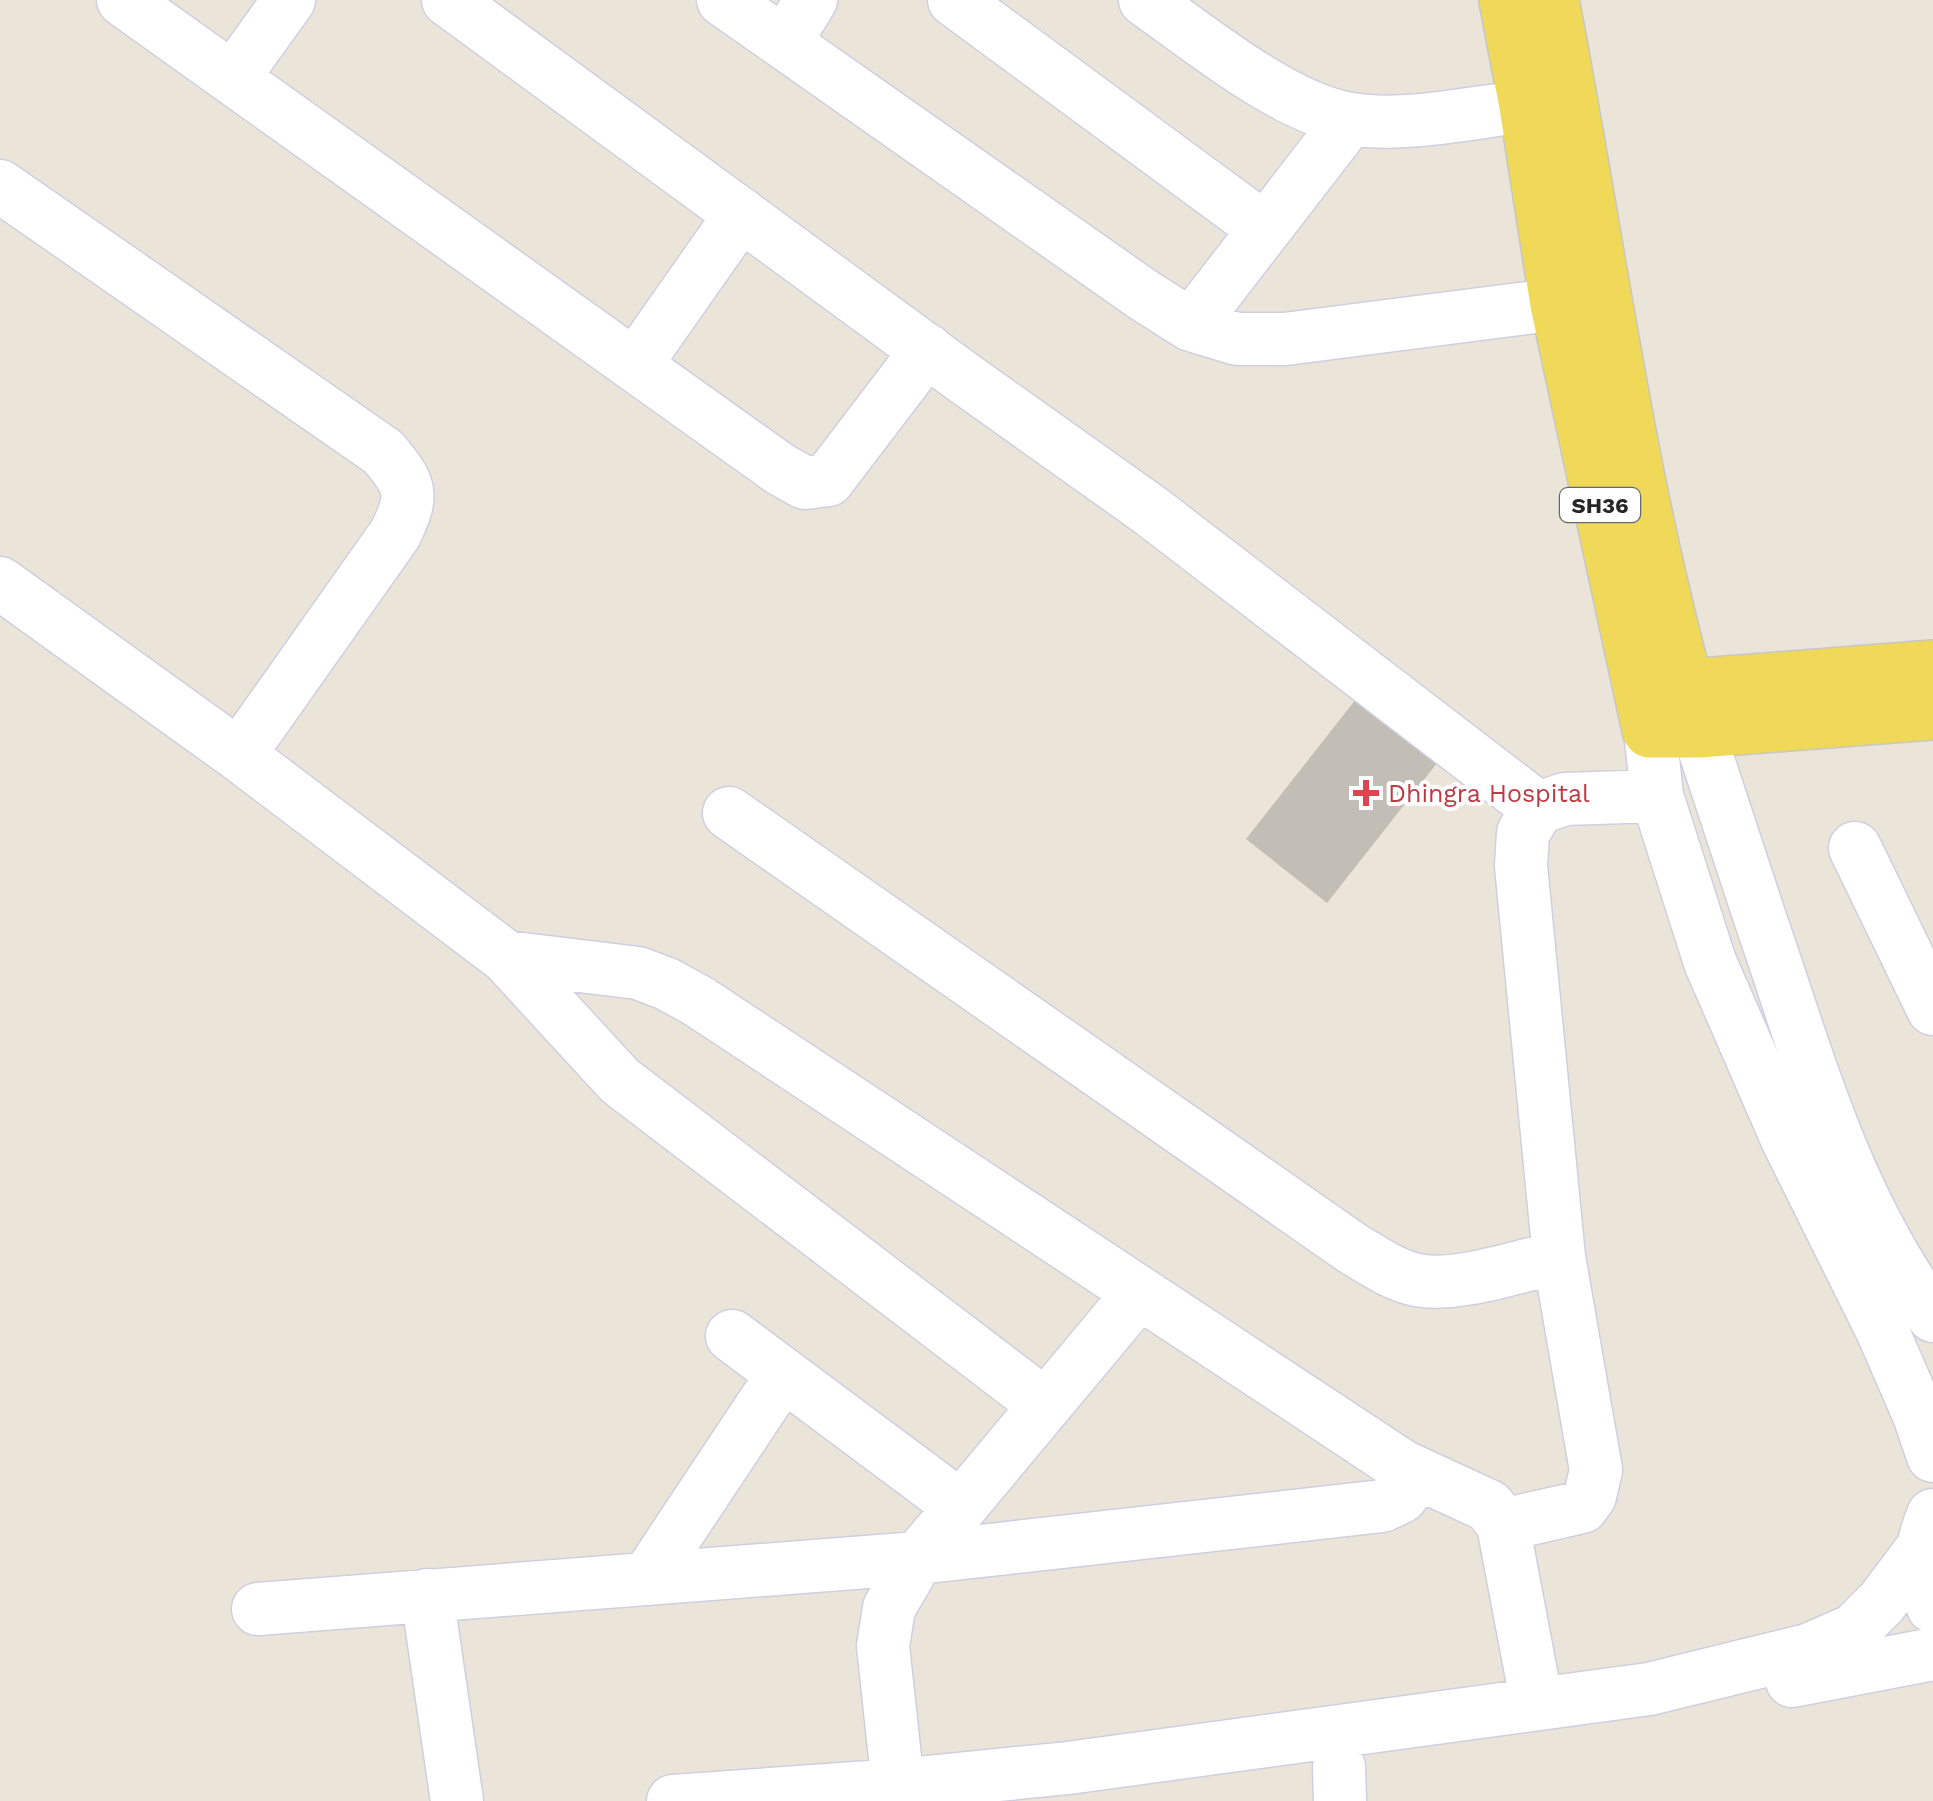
<svg xmlns="http://www.w3.org/2000/svg" width="1933" height="1801" font-family="'Work Sans',sans-serif">
  <rect width="100%" height="100%" fill="#eae4d9"/>
  <!-- building -->
  <path fill="#c2beb6" d="M1360,694L1441,758L1327,903L1246,839Z"/>
  <g fill="none" stroke-linecap="round" stroke-linejoin="round">
    <!-- minor casing -->
    <g stroke="#ced0e1" stroke-width="55">
      <path id="minor" d="M123,0L780,469L805,483L828,480L927,350
        M448,0L964,378L1151,511L1538,808
        M723,0L1145,296L1191,325L1237,339H1285L1558,304
        M954,0L1265,229
        M1145,0C1199,38 1285,109 1351,119C1404,128 1474,112 1527,106
        M785,42L811,0
        M233,78L289,0
        M0,186L383,452C411,485 415,494 395,534L239,755
        M1191,325L1350,119
        M635,365L741,214
        M0,583L239,755L506,957L638,973L667,984L698,1001L1402,1466L1412,1483L1401,1497L1382,1506L918,1558L258,1609
        M1650,730L1657,796L1710,962L1788,1141L1882,1330L1919,1415L1933,1456
        M1698,730C1725,813 1752,895 1780,977C1818,1094 1859,1217 1933,1316
        M729,813L1352,1248C1372,1260 1393,1275 1417,1280C1457,1288 1518,1266 1559,1257
        M1855,848L1933,1009
        M506,957L620,1081L1044,1404
        M732,1336L960,1506
        M1402,1466L1489,1506L1503,1525L1537,1704
        M1933,1515C1918,1551 1919,1571 1933,1607
        M1503,1525L1582,1507L1590,1496L1596,1470L1559,1257L1521,866L1523,833L1538,808L1565,799L1657,796
        M647,1579L783,1374
        M427,1595L457,1801
        M1792,1681L1933,1654
        M1339,1767L1340,1801
        M898,1785L883,1646L889,1608L918,1558L1139,1293
        M673,1801L898,1785L1068,1768L1649,1689L1808,1650L1854,1630L1882,1602L1921,1550"/>
    </g>
    <!-- major casing -->
    <g stroke="#c7c7c7" stroke-width="58">
      <path id="major" d="M1507,0L1527,106L1558,304L1650,730H1698L1933,712
        M1551,0C1598,243 1628,492 1698,730
        M1649,690L1933,668"/>
    </g>
    <!-- minor -->
    <use href="#minor" stroke="#fff" stroke-width="52"/>
    <!-- major -->
    <use href="#major" stroke="#f0d858" stroke-width="55"/>
  </g>
  <!-- markers -->
  <path fill="#e0444e" stroke="#fff" stroke-width="4" d="M1361 778h10v10h10v10h-10v10h-10v-10h-10v-10h10z"/>
  <g text-anchor="middle" stroke-width="8" stroke-linejoin="round" paint-order="stroke">
    <!-- shield labels -->
    <rect fill="#fff" stroke="#686868" stroke-width="2.5" x="1560" y="488" width="80" height="34" rx="8"/>
    <g font-size="22" font-weight="bold" fill="#272727">
      <text x="1600" y="513">SH36</text>
    </g>
    <!-- health labels -->
    <g font-size="25" fill="#be3a42" stroke="#fff" text-anchor="start">
      <text x="1388" y="802">Dhingra Hospital</text>
    </g>
  </g>
</svg>
